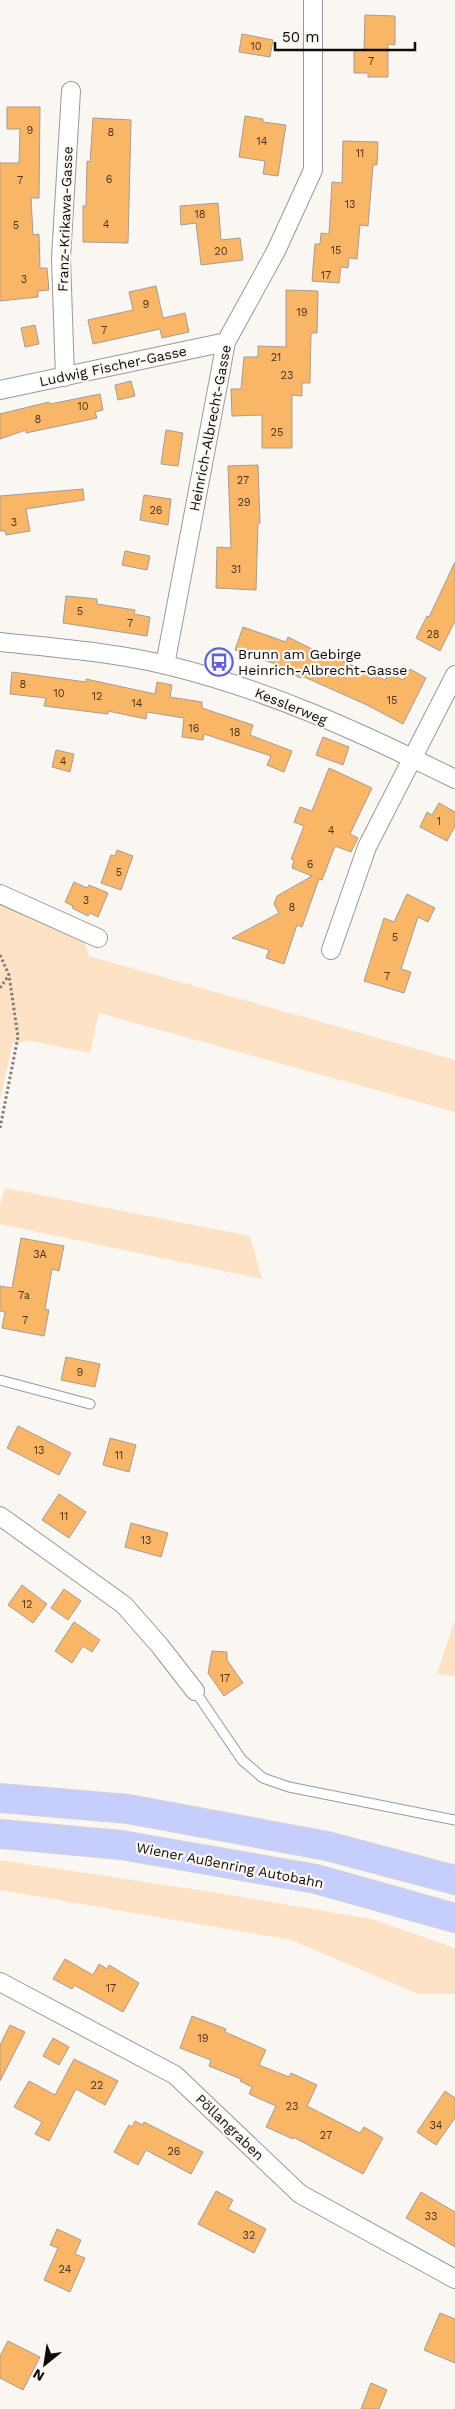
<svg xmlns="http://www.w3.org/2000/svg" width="455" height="2409" font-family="'Work Sans',sans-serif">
  <rect width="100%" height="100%" fill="#faf6f2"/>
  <!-- green -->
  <path fill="#fde2c5" d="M0,900L84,940L89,956L455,1060V1112L99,1013L90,1053L31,1041L13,1043L0,1099Z
    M5,1188L250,1236L262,1279L0,1224V1206Z
    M455,1621V1676L437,1674L454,1622Z
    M0,1860L218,1893L372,1919L455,1948V1994H418L291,1940L0,1890Z"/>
  <!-- building -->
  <path fill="#fab667" stroke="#a19e9a" d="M365,15L395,16V45L388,44V77H368V73H354V50H364Z
    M242,34L273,40L270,57L239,52Z
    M7,107H40L39,198H31L33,235L39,234L40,268H47L49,290L38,291V297L0,301V163H19L20,129H7Z
    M245,116L263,119V122L286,125L278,176L263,174L265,161L239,157Z
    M93,118L131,120L128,243L83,242V206H86L87,161L90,162Z
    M343,141L378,142L377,165H373L368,226L360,225L357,259L349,258L348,268L341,267L339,283L312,281L315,244H320L321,233L329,234L332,182L342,183Z
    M218,203L221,240L240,238L243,260L201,265L196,223L181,225L180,206Z
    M156,286L163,318L185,313L189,332L162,338L160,329L93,344L88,320L133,310L129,292Z
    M286,290L318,291L317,333H311L310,383H302V396L292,395V448H262V415L232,416L231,389H241L244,357H258V346L286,347Z
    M35,325L39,344L25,347L21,328Z
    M131,381L135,396L118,400L115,385Z
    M100,394L103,410L95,412L97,418L26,433V430L0,439V414L49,402L50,404Z
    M166,430L183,433L178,466L161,464Z
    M258,465L260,523H258L256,590L216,588L217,547L231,548L228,466Z
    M83,489L84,500L26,509L30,531L6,535L5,531H0V496Z
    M144,495L171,499L168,525L140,520Z
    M125,551L150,556L147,570L122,565Z
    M455,562V621L440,651L416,638L427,616L429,617Z
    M66,596L97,599V604L135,610L134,614L150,617L147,636L63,623Z
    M243,627L286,642L288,637L328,657L329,655L385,680L389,673L403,680L410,669L426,678L403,724L367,705L302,676L301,678L277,667L278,665L235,650Z
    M12,672L86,682V679L155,694L157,682L172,685L170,697L202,702V708L253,725L250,735L292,751L284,772L267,765L271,756L204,734L203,740L182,737L184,718L147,712L146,719L108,711V714L44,706L46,698L10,694Z
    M323,737L349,747L343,765L316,755Z
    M56,750L74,754L70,772L52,767Z
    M329,768L372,788L350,834L358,838L351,852L335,846L322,880L319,879L302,927L297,925L284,964L266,958L269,950L232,938L279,913L274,904L277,896L312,876L292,868L294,860L291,859L304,826L294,822L300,807L312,811Z
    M439,803L455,812V826L447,841L420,827L427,812L432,815Z
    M117,850L133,856L121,890L101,883L111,855L115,856Z
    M74,882L87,888L89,885L108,893L98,917L90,913L88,916L72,908L73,906L65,902Z
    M407,894L435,908L428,922L418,917L401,969L411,972L404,993L364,981L384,918L394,922Z
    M21,1238L64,1246L59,1271L52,1269L45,1309L49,1310L44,1336L2,1328L5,1312L0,1311V1286L12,1288Z
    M66,1357L100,1364L95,1387L61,1380Z
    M18,1426L71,1453L59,1475L7,1448Z
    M110,1438L136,1445L129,1472L103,1465Z
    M59,1494L86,1512L69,1538L42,1520Z
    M131,1523L168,1533L161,1557L125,1547Z
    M22,1585L47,1604L33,1623L8,1605Z
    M64,1589L81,1601L68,1620L51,1608Z
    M74,1622L100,1640L92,1652L83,1646L72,1663L55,1651Z
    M212,1651L227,1652V1660L243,1683L224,1696L208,1673Z
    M65,1959L93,1975L99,1964L107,1969L109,1965L139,1983L123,2012L74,1985L72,1989L53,1979Z
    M192,2016L226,2029L225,2032L266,2050L259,2065L289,2077L291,2073L317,2085L307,2106L360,2133L364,2127L383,2138L363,2174L293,2137V2139L266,2127L276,2106L249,2094L252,2087L240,2081L241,2079L209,2066L211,2060L180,2048Z
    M10,2025L25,2032L0,2081V2045Z
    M53,2038L69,2047L59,2065L43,2056Z
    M74,2059L118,2081L105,2105L76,2089L49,2141L35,2134L42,2122L14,2107L29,2081L55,2095Z
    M445,2091L455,2098V2118L436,2145L417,2132Z
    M135,2121L143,2125L144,2122L203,2152L191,2174L146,2150L138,2165L114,2152L129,2125L132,2127Z
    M216,2191L233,2200L228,2209L266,2229L254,2253L198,2224Z
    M421,2192L455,2212V2247L406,2218Z
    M57,2229L81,2240L75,2254L85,2258L70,2292L44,2280L58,2248L50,2245Z
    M440,2313L455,2319V2363L424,2350Z
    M8,2341L40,2357L23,2390L0,2378V2356Z
    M371,2383L387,2390L379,2409H361Z"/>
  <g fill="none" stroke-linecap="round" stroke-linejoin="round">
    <!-- service casing -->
    <g stroke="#9c9895" stroke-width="11">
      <path id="service" d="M0,1380L90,1404
        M195,1691L242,1760L263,1778L289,1787L455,1820"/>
    </g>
    <!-- minor casing -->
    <g stroke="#9c9895" stroke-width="20">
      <path id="minor" d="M65,377L61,258L71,91
        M0,390L226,342
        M0,642C55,648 112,652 166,665C267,689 362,733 455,779
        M165,665L226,342L276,251L313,170V0
        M0,894L98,938
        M331,950L367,847L455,675
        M0,1516L124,1605L160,1646L195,1691
        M0,1982L175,2075L300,2194L455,2279"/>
    </g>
    <!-- motorway casing -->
    <g stroke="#d4d3d3" stroke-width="30">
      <path id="motorway" d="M0,1798L128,1809L327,1846L455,1880
        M0,1834L121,1845L316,1879L455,1918"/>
    </g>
    <!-- path -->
    <path stroke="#7f7c7a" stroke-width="3" stroke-dasharray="2.5 2.5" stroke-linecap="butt" d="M0,955L9,975L18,1037L0,1128
      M0,988L9,975"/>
    <!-- service -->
    <use href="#service" stroke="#fff" stroke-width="9"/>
    <!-- minor -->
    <use href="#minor" stroke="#fff" stroke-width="18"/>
    <!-- motorway -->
    <use href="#motorway" stroke="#c5cefd" stroke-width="28"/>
  </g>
  <!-- icons -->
  <defs>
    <g id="bus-ring" transform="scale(1.4375)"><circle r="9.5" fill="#faf6f2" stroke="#5d61d9" stroke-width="1.5"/><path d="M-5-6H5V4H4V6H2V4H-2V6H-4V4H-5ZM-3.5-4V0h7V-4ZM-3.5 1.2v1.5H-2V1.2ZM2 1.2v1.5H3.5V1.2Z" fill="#5d61d9"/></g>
  </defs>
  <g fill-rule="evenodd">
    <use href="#bus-ring" x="219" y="662"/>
  </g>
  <g text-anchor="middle" stroke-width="4.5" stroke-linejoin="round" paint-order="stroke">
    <!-- number labels -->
    <g font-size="11" fill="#493622">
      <text x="256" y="50">10</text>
      <text x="371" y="65">7</text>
      <text x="30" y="134">9</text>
      <text x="111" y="136">8</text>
      <text x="262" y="145">14</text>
      <text x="360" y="157">11</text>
      <text x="109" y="183">6</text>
      <text x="20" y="184">7</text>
      <text x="350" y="208">13</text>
      <text x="200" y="218">18</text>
      <text x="106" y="228">4</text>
      <text x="16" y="229">5</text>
      <text x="336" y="254">15</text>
      <text x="221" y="255">20</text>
      <text x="326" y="279">17</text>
      <text x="24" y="283">3</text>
      <text x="146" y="308">9</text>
      <text x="302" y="316">19</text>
      <text x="104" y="334">7</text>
      <text x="276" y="361">21</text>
      <text x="287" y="379">23</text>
      <text x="83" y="410">10</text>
      <text x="38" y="423">8</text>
      <text x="277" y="436">25</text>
      <text x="243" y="484">27</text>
      <text x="244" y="506">29</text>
      <text x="156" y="514">26</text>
      <text x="14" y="526">3</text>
      <text x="236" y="573">31</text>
      <text x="80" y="615">5</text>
      <text x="130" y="627">7</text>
      <text x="433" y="638">28</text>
      <text x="23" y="688">8</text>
      <text x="59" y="697">10</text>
      <text x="97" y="700">12</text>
      <text x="392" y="704">15</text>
      <text x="137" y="707">14</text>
      <text x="194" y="732">16</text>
      <text x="235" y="736">18</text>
      <text x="63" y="765">4</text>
      <text x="439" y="825">1</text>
      <text x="331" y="834">4</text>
      <text x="310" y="868">6</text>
      <text x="119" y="876">5</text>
      <text x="86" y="904">3</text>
      <text x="292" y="911">8</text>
      <text x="395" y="941">5</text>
      <text x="387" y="980">7</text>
      <text x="40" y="1258">3A</text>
      <text x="24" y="1299">7a</text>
      <text x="25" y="1324">7</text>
      <text x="80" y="1376">9</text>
      <text x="39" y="1454">13</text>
      <text x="119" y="1459">11</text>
      <text x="64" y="1520">11</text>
      <text x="146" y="1544">13</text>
      <text x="27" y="1608">12</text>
      <text x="225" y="1682">17</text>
      <text x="111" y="1992">17</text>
      <text x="203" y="2042">19</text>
      <text x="97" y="2089">22</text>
      <text x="292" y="2110">23</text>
      <text x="436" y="2129">34</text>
      <text x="326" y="2139">27</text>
      <text x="174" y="2155">26</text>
      <text x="431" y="2220">33</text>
      <text x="249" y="2239">32</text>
      <text x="65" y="2273">24</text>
    </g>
    <!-- street labels -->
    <g font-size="14" fill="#0e0c0b" stroke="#faf6f2">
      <text transform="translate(65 219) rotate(-88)" y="5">Franz-Krikawa-Gasse</text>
      <text transform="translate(113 366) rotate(-12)" y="5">Ludwig Fischer-Gasse</text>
      <text transform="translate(210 428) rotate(-79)" y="5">Heinrich-Albrecht-Gasse</text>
      <text transform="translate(291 706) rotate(22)" y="5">Kesslerweg</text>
      <text transform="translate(230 1865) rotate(11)" y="5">Wiener Außenring Autobahn</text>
      <text transform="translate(230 2127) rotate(44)" y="5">Pöllangraben</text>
    </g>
    <!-- poi labels -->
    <g font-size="14" fill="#0e0c0b" stroke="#faf6f2" text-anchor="start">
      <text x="238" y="659">Brunn am Gebirge<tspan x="238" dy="16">Heinrich-Albrecht-Gasse</tspan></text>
    </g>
  </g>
  <!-- north arrow -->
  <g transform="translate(45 2364) rotate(210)" stroke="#faf6f2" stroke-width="4" paint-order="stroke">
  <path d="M0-4L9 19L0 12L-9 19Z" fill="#0e0c0b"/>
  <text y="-8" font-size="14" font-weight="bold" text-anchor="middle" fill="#0e0c0b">N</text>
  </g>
  <!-- scale -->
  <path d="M275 42v8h140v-8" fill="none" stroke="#0e0c0b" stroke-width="2.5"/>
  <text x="282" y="42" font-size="15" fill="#0e0c0b" stroke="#faf6f2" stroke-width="4" paint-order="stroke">50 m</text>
</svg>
